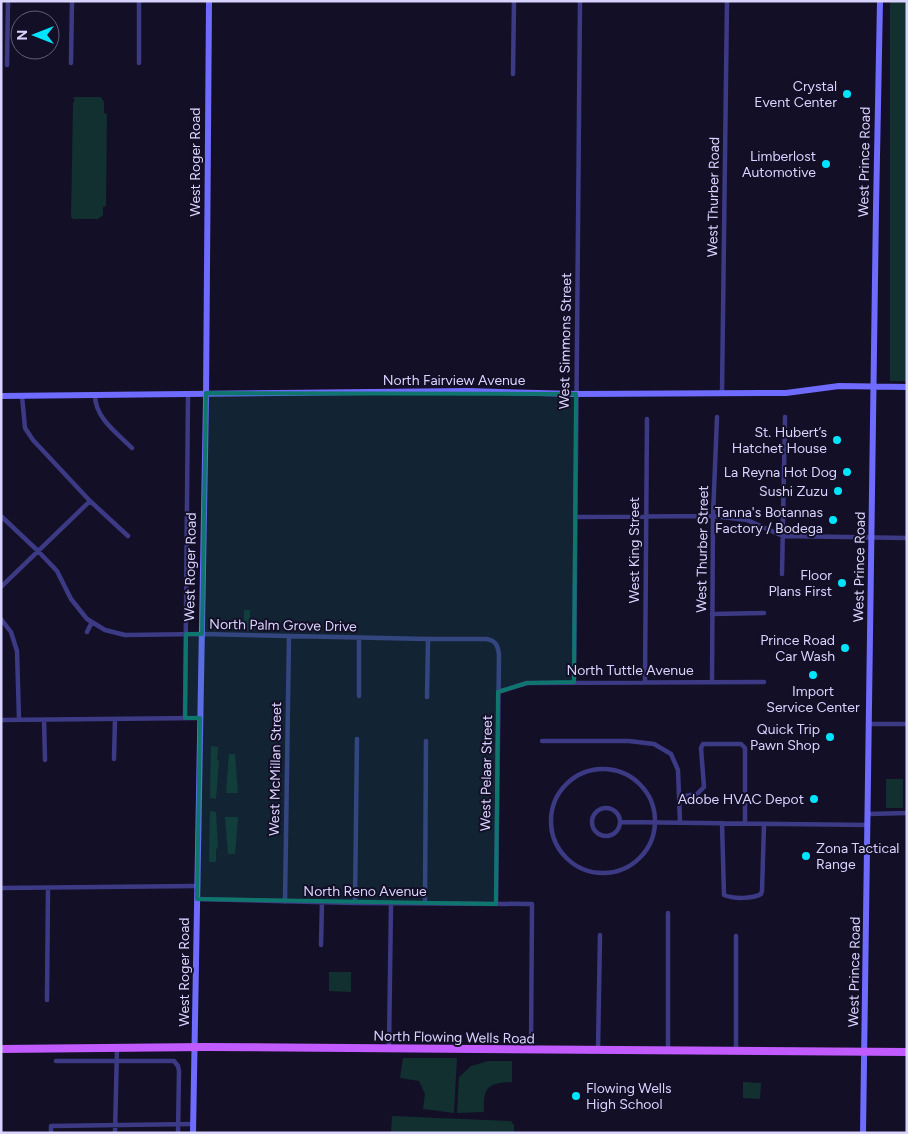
<svg xmlns="http://www.w3.org/2000/svg" width="908" height="1134" font-family="Figtree,sans-serif">
  <rect width="100%" height="100%" fill="#130f26"/>
  <!-- green -->
  <path fill="#12302f" d="M890,1H907V381H890Z
    M75,97H101L104,102V113L107,114L106,206L103,207V215L98,219H73L71,217L73,103L75,100L73,98Z
    M244,610H250V631L230,628V620H244Z
    M211,746L218,747L217,760L219,761L216,799L210,798Z
    M229,754H235L238,793H226Z
    M886,779H903V808H886Z
    M210,811L216,812L218,848L216,849V862H209Z
    M225,817H238L235,854H228Z
    M329,972H351V992L329,991Z
    M403,1058H457L454,1113L423,1109L425,1094L419,1081L400,1078Z
    M488,1061H512V1082C488,1083 483,1087 484,1112L457,1113L459,1077L471,1066Z
    M743,1082L761,1083L760,1099L743,1098Z
    M392,1116L511,1121L514,1125V1133H391Z"/>
  <g fill="none" stroke-linecap="round" stroke-linejoin="round">
    <!-- street -->
    <path stroke="#3d3a85" stroke-width="4.5" d="M71,63L72,1
      M139,63V1
      M7,65L8,1
      M513,74L514,1
      M722,393L727,1
      M95,395C95,418 117,433 132,448
      M22,396L25,428L33,440L90,501L128,536
      M1,516L38,551L57,571L71,599L87,619L105,630L125,635L202,634L428,639H486C496,640 498,646 499,655L496,904
      M576,517L713,516L747,520L783,536L907,538
      M782,574L785,417
      M1,587L90,501
      M712,614L764,613
      M1,619L11,632L17,651L19,719
      M87,632L92,622
      M645,681L647,419
      M712,681L713,516L717,417
      M574,682L580,1
      M498,692L527,683L764,682
      M359,696V638
      M427,697L428,639
      M185,718L188,394
      M1,720L200,718
      M44,720L45,760
      M869,724H907
      M542,741H629L654,744L671,754L678,770L680,823
      M114,759L115,719
      M551 821a52 52 0 1 1 104 0a52 52 0 1 1-104 0Z
      M679,797L697,794L704,787L701,748L703,744H741L745,748V823
      M592 822a14 14 0 1 1 28 0a14 14 0 1 1-28 0Z
      M868,814L907,813
      M620,822L868,825
      M722,823L724,895C733,899 753,899 761,894L762,891L764,824
      M1,888L197,886
      M197,899L355,903L532,904L531,1050
      M285,902L289,636
      M355,903L357,739
      M425,903L426,741
      M736,936V1052
      M321,945L322,902
      M47,1000L48,888
      M389,1048L391,903
      M598,1050L600,935
      M668,1051V913
      M56,1061H174L178,1066L179,1071L178,1133
      M51,1133V1126L193,1124
      M115,1133L117,1048"/>
    <!-- secondary -->
    <path stroke="#6f6bff" stroke-width="6" d="M1,396L467,391L576,394L786,393L839,386L907,387
      M193,1133L206,400L209,1
      M863,1133L876,208L880,1"/>
    <!-- primary -->
    <path stroke="#c25bff" stroke-width="8" d="M1,1049L205,1047L907,1052"/>
  </g>
  <!-- marked area -->
  <path fill="#0f766e" fill-opacity="0.2" stroke="#0f766e" stroke-width="4" stroke-linejoin="round" d="M206,393L576,394L574,682L527,683L498,692L496,904L197,899L200,718H185L186,634H202Z"/>
  <!-- markers -->
  <g fill="#00e5ff" stroke="#130f26" stroke-width="2">
    <circle cx="847" cy="94" r="5"/>
    <circle cx="826" cy="164" r="5"/>
    <circle cx="837" cy="440" r="5"/>
    <circle cx="847" cy="472" r="5"/>
    <circle cx="838" cy="491" r="5"/>
    <circle cx="833" cy="520" r="5"/>
    <circle cx="842" cy="583" r="5"/>
    <circle cx="845" cy="648" r="5"/>
    <circle cx="813" cy="675" r="5"/>
    <circle cx="830" cy="737" r="5"/>
    <circle cx="814" cy="799" r="5"/>
    <circle cx="806" cy="856" r="5"/>
    <circle cx="576" cy="1096" r="5"/>
  </g>
  <g text-anchor="middle" stroke-width="4" stroke-linejoin="round" paint-order="stroke">
    <!-- poi labels -->
    <g font-size="14" fill="#d9d4ff" stroke="#130f26" text-anchor="end">
      <text x="837" y="91">Crystal<tspan x="837" dy="16">Event Center</tspan></text>
      <text x="816" y="161">Limberlost<tspan x="816" dy="16">Automotive</tspan></text>
      <text x="827" y="437">St. Hubert’s<tspan x="827" dy="16">Hatchet House</tspan></text>
      <text x="837" y="477">La Reyna Hot Dog</text>
      <text x="828" y="496">Sushi Zuzu</text>
      <text x="823" y="517">Tanna's Botannas<tspan x="823" dy="16">Factory / Bodega</tspan></text>
      <text x="832" y="580">Floor<tspan x="832" dy="16">Plans First</tspan></text>
      <text x="835" y="645">Prince Road<tspan x="835" dy="16">Car Wash</tspan></text>
      <text x="813" y="696" text-anchor="middle">Import<tspan x="813" dy="16">Service Center</tspan></text>
      <text x="820" y="734">Quick Trip<tspan x="820" dy="16">Pawn Shop</tspan></text>
      <text x="804" y="804">Adobe HVAC Depot</text>
      <text x="816" y="853" text-anchor="start">Zona Tactical<tspan x="816" dy="16">Range</tspan></text>
      <text x="586" y="1093" text-anchor="start">Flowing Wells<tspan x="586" dy="16">High School</tspan></text>
    </g>
    <!-- street labels -->
    <g font-size="14" fill="#d9d4ff" stroke="#130f26">
      <text transform="translate(195 162) rotate(-90)" y="5">West Roger Road</text>
      <text transform="translate(864 162) rotate(-89)" y="5">West Prince Road</text>
      <text transform="translate(713 197) rotate(-89)" y="5">West Thurber Road</text>
      <text transform="translate(565 341) rotate(-89)" y="5">West Simmons Street</text>
      <text x="454" y="385">North Fairview Avenue</text>
      <text transform="translate(702 549) rotate(-89)" y="5">West Thurber Street</text>
      <text transform="translate(634 550) rotate(-90)" y="5">West King Street</text>
      <text transform="translate(190 567) rotate(-89)" y="5">West Roger Road</text>
      <text transform="translate(859 567) rotate(-89)" y="5">West Prince Road</text>
      <text transform="translate(283 625) rotate(1)" y="5">North Palm Grove Drive</text>
      <text x="630" y="675">North Tuttle Avenue</text>
      <text transform="translate(275 769) rotate(-89)" y="5">West McMillan Street</text>
      <text transform="translate(486 773) rotate(-89)" y="5">West Pelaar Street</text>
      <text x="365" y="896">North Reno Avenue</text>
      <text transform="translate(184 972) rotate(-90)" y="5">West Roger Road</text>
      <text transform="translate(854 972) rotate(-89)" y="5">West Prince Road</text>
      <text transform="translate(454 1037) rotate(1)" y="5">North Flowing Wells Road</text>
    </g>
  </g>
  <!-- border -->
  <rect width="908" height="1134" fill="none" stroke="#d9d4ff" stroke-width="5"/>
  <!-- north arrow -->
  <g transform="translate(35 35) rotate(270)"><circle r="24" fill="#130f26" stroke="#625e7d"/>
  <path d="M0-4L9 19L0 12L-9 19Z" fill="#00e5ff"/>
  <text y="-8" font-size="14" font-weight="bold" text-anchor="middle" fill="#d9d4ff">N</text>
  </g>
</svg>
